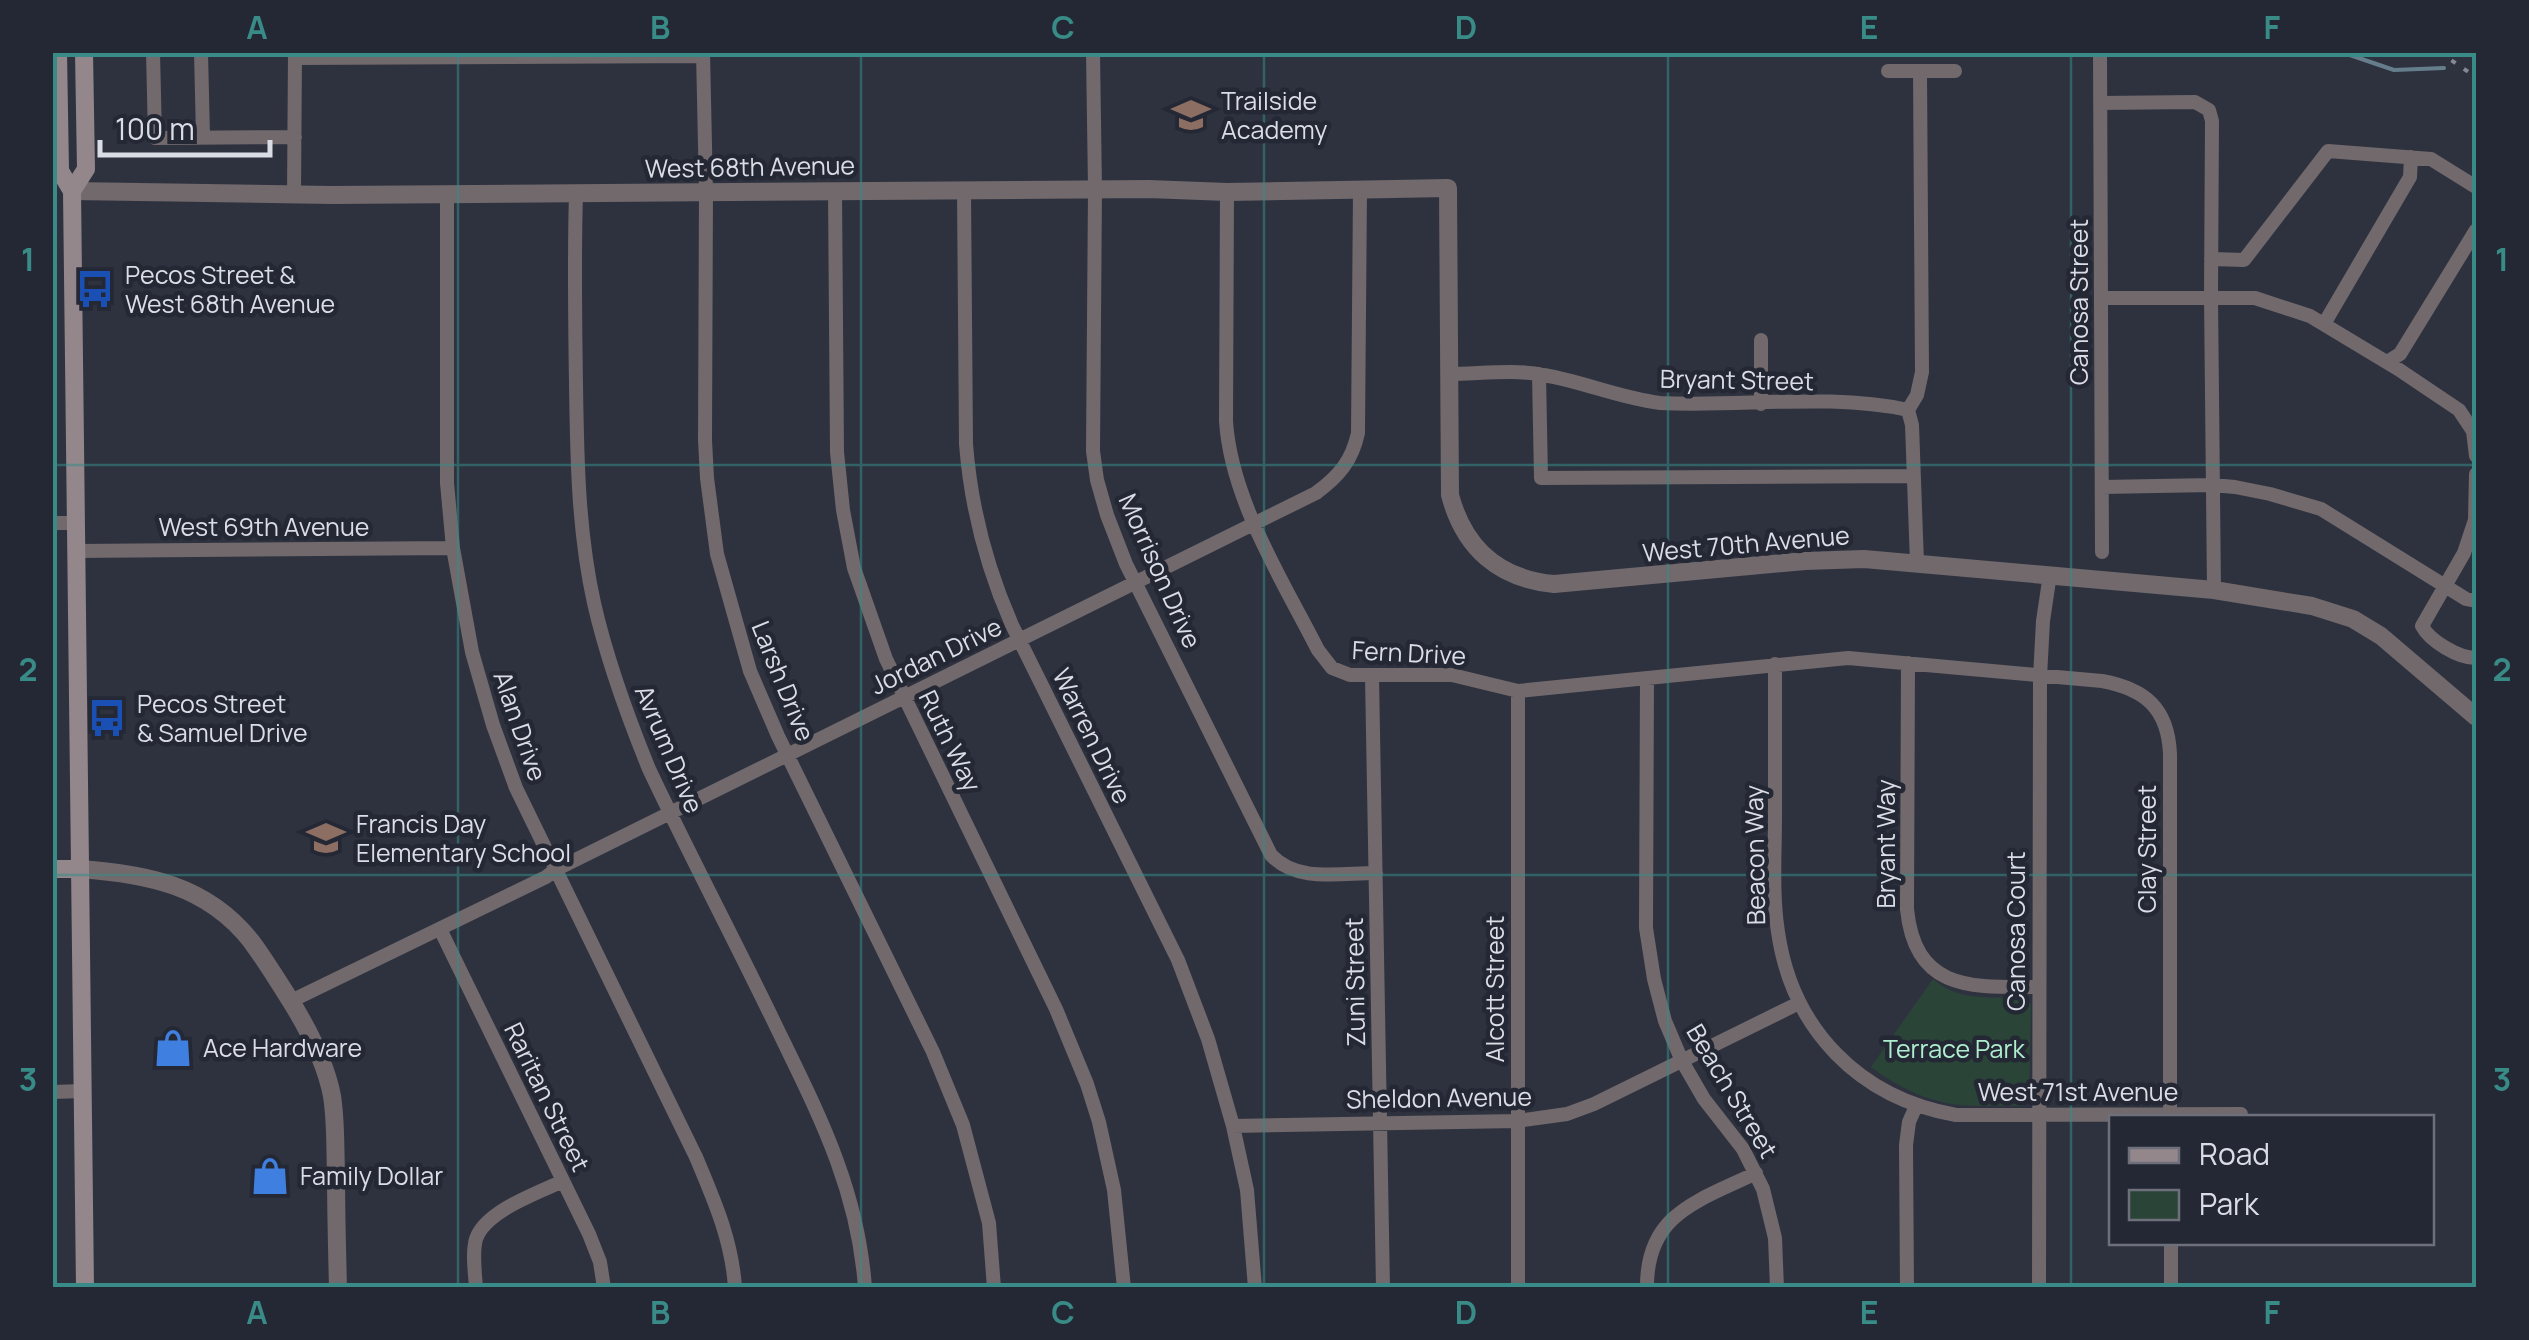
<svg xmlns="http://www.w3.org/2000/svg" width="2529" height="1340" font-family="Manrope,sans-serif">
  <rect width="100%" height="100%" fill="#2e323f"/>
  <!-- green -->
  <path fill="#2a4538" d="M1933,979C1959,1002 1993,997 2025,997L2031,1004L2029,1100L2024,1106C1995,1105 1963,1109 1935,1100C1912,1094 1890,1081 1871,1067Z"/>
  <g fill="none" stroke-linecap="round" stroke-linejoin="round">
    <!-- stream -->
    <path stroke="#667e8c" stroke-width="4" d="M2341,52L2394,70L2444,68"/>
    <!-- minor -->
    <path stroke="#71696c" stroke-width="14" d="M153,52L155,138L295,137
      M201,52L203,137
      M703,52L706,192L705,440L707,478L717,554L750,671L778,736L933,1052L963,1125L989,1223L994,1288
      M1093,52L1095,189L1093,451L1097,480L1107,515L1126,564L1271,855C1297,883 1340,873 1376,873
      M2100,52L2102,552
      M295,58L703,56
      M1888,71H1955
      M2100,103L2195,102L2209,110L2212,121L2211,297L2214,590
      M964,190L966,444C971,508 986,566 1012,625L1178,960L1208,1039L1233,1126L1247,1190L1255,1288
      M835,192L837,452L843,510L854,568L886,659L1056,1009L1087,1084L1099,1122L1114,1190L1124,1288
      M1227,192L1226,421C1231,500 1283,581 1318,650L1332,668L1350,675H1452L1518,691L1848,658L2102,681C2145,689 2168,708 2170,754V1118
      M447,194V483L453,548L472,652L493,725L516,788L696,1157C714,1200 732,1240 735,1288
      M576,194C574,257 575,320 576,384C577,457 578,531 594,603C607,660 627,715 649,769C689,854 733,937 774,1022C817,1111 858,1187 865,1288
      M294,195L295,52
      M2211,259L2244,260L2328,151L2431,159L2476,187
      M2102,298H2255L2310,316L2398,369L2459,410L2473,431L2476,456
      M2324,324L2410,177L2411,157
      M2387,362L2400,354L2476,230
      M1448,374C1479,374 1514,369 1544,375C1584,382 1620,398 1660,403C1742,407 1829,393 1908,410
      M1539,374L1541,478L1914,476
      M1761,404V340
      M1908,410L1917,395L1922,372L1920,71
      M1908,410L1912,425L1917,563
      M2476,474L2475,520L2464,553L2422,626C2430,641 2458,658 2476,658
      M2102,487L2212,485L2235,487L2270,494L2321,509L2466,599L2476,601
      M52,523H76
      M76,551L453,548
      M1908,663L1907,909C1915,992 1973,987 2038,987
      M1775,664C1775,715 1775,766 1775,817C1775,854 1772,894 1778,932C1792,1029 1859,1098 1956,1115L2241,1114
      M1372,676L1383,1288
      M1647,678L1646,928L1654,979L1665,1021L1682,1061L1704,1099L1743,1149L1763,1189L1775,1238L1777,1288
      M1518,691V1288
      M440,929L589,1234L600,1262L604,1288
      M291,1001L546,877L555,870L1316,493C1339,476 1352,461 1358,433L1360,190
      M52,1092L83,1091
      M1233,1126L1517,1121L1567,1114L1594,1104L1799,1003
      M2171,1242V1288
      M476,1288C475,1272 472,1253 476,1239C485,1211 538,1193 563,1181
      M1647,1288C1646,1213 1699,1201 1756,1173
      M1907,1288L1906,1145L1909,1122L1916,1106
      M2039,1288L2040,677L2043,621L2050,574"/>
    <!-- tertiary -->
    <path stroke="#71696c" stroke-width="18" d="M72,191L332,195L1149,189L1227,192L1448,188L1450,495C1464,548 1499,579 1554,584L1805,561L1864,559L2214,590L2312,606L2353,619L2381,636L2476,717
      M80,869C147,874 207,885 251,941C263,957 274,975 285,992C305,1023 325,1059 332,1096C336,1121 335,1147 336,1172C336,1211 337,1249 338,1288"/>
    <!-- secondary -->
    <path stroke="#93878c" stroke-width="18" d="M58,52L60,171L72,191L85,1288
      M72,191L86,169L84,52
      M52,869H80"/>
    <!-- rail -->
    <path stroke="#858993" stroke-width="4" stroke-dasharray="5 10" stroke-linecap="butt" d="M2439,52L2476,77"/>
  </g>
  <!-- grid -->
  <path fill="none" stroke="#388b86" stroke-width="2.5" stroke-opacity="0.55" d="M458,52V1288M861,52V1288M1264,52V1288M1668,52V1288M2071,52V1288M52,465H2476M52,875H2476"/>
  <!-- icons -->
  <defs>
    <g id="school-bare" transform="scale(3)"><path d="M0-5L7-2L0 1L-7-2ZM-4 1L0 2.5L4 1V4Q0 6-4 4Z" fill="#8d6e63" stroke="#242835" stroke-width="2.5" paint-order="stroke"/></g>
    <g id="bus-bare" transform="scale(3)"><path d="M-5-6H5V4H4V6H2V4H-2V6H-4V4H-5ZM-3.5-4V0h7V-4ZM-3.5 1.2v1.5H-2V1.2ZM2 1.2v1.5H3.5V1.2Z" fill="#1a4fb4" stroke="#242835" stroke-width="2.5" paint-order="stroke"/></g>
    <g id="shop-bare" transform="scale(3)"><path d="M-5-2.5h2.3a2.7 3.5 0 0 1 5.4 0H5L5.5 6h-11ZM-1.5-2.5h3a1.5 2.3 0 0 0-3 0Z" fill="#3f7fe0" stroke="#242835" stroke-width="2.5" paint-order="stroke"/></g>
  </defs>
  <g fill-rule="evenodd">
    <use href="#school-bare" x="1191" y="115"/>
    <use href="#bus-bare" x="95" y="289"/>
    <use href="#bus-bare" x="107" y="718"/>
    <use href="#school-bare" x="326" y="838"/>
    <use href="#shop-bare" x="173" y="1048"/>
    <use href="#shop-bare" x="270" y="1176"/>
  </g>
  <g text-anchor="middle" stroke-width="9" stroke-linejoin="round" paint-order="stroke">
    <!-- poi labels -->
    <g font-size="25" fill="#dadde5" stroke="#242835" text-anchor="start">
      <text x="1221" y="110">Trailside<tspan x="1221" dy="29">Academy</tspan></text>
      <text x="125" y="284">Pecos Street &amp;<tspan x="125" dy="29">West 68th Avenue</tspan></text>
      <text x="137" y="713">Pecos Street<tspan x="137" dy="29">&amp; Samuel Drive</tspan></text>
      <text x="356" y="833">Francis Day<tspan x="356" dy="29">Elementary School</tspan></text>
      <text x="203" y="1057">Ace Hardware</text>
      <text x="300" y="1185">Family Dollar</text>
    </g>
    <!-- street labels -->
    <g font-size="25" fill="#dadde5" stroke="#242835">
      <text transform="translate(750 167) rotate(-1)" y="9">West 68th Avenue</text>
      <text transform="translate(2079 302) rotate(-90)" y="9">Canosa Street</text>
      <text transform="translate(1737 380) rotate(1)" y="9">Bryant Street</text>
      <text x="264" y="536">West 69th Avenue</text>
      <text transform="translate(1746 544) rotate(-5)" y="9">West 70th Avenue</text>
      <text transform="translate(1160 571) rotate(66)" y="9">Morrison Drive</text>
      <text transform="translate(1409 653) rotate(3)" y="9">Fern Drive</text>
      <text transform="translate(936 656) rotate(-26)" y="9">Jordan Drive</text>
      <text transform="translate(783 681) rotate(68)" y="9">Larsh Drive</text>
      <text transform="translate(520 726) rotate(71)" y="9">Alan Drive</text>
      <text transform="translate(1092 736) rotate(64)" y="9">Warren Drive</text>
      <text transform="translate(950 741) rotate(64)" y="9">Ruth Way</text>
      <text transform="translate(669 749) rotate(67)" y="9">Avrum Drive</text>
      <text transform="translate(1886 844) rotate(-90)" y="9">Bryant Way</text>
      <text transform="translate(2147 849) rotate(-90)" y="9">Clay Street</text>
      <text transform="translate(1755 855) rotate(-91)" y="9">Beacon Way</text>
      <text transform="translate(2016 931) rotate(-90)" y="9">Canosa Court</text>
      <text transform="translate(1355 982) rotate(-91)" y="9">Zuni Street</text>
      <text transform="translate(1495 989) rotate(-90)" y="9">Alcott Street</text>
      <text transform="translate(1732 1091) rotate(59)" y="9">Beach Street</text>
      <text x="2078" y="1101">West 71st Avenue</text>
      <text transform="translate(547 1097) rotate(64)" y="9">Raritan Street</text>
      <text transform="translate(1439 1098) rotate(-1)" y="9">Sheldon Avenue</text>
    </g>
    <!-- park labels -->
    <g font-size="25" fill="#aeedcd" stroke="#242835">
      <text x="1954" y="1058">Terrace Park</text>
    </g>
  </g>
  <!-- border -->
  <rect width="2529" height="1340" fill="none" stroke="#242835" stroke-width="110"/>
  <!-- legend -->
  <rect x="2109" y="1115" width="325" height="130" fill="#242835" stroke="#6d707b" stroke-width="2.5"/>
  <rect x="2129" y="1148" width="50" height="15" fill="#93878c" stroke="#6d707b" stroke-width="2.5"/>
  <text x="2199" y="1165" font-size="30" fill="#dadde5">Road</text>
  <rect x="2129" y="1190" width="50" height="30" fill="#2a4538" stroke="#6d707b" stroke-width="2.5"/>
  <text x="2199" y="1215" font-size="30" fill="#dadde5">Park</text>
  <!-- scale -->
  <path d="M100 140v15h170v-15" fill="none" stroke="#dadde5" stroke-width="5"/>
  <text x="115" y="140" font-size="30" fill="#dadde5" stroke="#242835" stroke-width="8" paint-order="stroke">100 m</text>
  <rect x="55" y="55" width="2419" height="1230" fill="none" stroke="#388b86" stroke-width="4"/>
  <g font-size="32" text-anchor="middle" font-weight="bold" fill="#388b86">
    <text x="257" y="39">A</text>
    <text x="660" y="39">B</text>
    <text x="1063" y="39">C</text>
    <text x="1466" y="39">D</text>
    <text x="1869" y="39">E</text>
    <text x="2272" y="39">F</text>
    <text x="28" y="271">1</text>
    <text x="2502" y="271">1</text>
    <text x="28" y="681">2</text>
    <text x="2502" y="681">2</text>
    <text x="28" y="1091">3</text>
    <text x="2502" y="1091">3</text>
    <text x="257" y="1324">A</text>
    <text x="660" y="1324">B</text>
    <text x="1063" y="1324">C</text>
    <text x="1466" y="1324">D</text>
    <text x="1869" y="1324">E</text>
    <text x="2272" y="1324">F</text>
  </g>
</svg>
